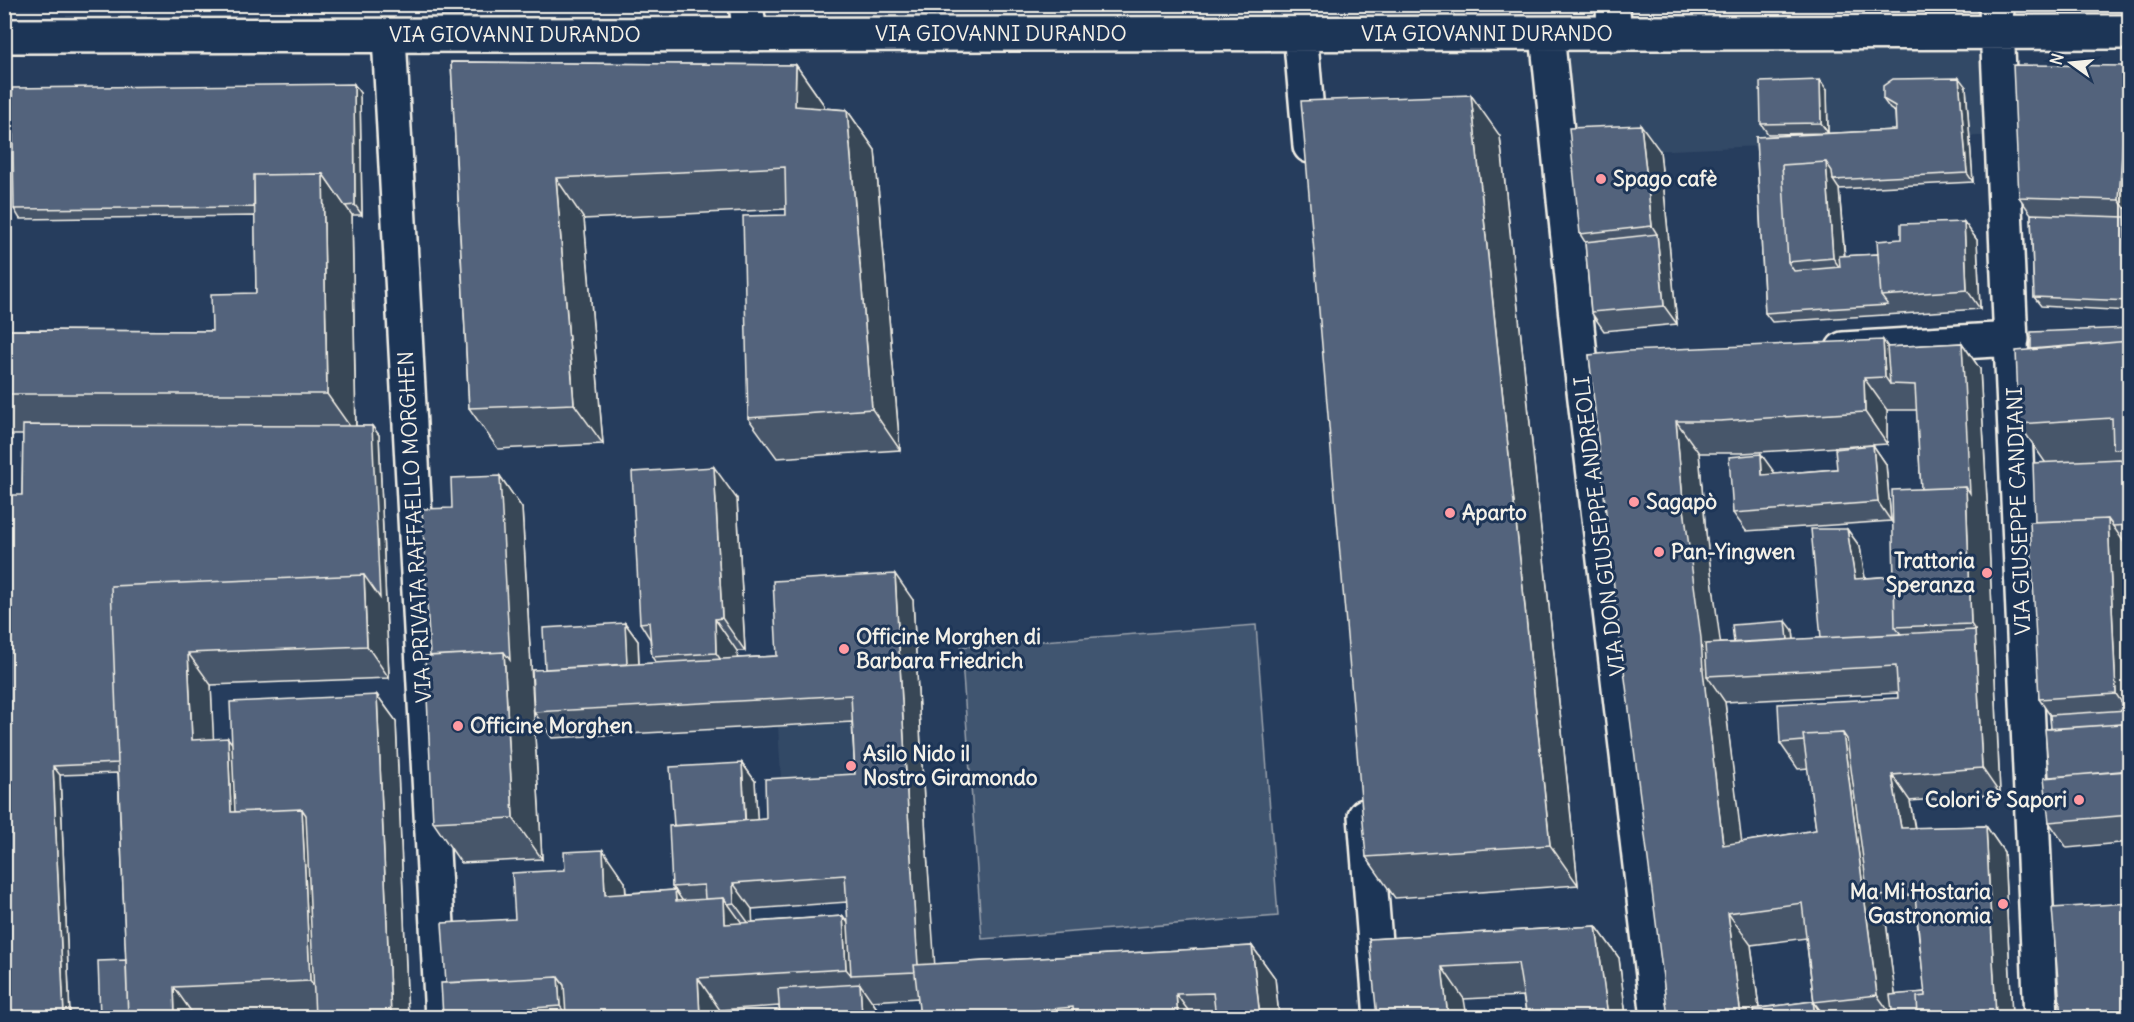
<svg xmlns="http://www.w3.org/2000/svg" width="2134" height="1022" font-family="Delius,sans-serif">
  <rect width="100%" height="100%" fill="#263d5d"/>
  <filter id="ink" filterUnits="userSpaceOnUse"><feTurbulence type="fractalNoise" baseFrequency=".0167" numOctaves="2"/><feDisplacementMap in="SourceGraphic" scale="12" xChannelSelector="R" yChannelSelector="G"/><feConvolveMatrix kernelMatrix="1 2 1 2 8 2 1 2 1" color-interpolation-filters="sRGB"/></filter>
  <g filter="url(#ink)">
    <!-- built -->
    <path fill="#334966" d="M1996,34L2001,135L1561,155L1548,35Z
      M917,675L926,838L785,845L778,726L843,722Z"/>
    <!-- green -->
    <path fill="#40546f" stroke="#9aa2ac" stroke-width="1.5" d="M1256,625L1278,916L982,939L961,647Z"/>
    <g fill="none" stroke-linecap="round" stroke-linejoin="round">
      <!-- minor casing -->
      <g stroke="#f4f1e8" stroke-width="38">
        <path id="minor" d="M746,4L750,35
          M1613,4L1614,34
          M1996,4L2041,1018
          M1547,34L1581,365L1658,1018
          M4,36L2130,32
          M389,36L442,1018
          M1301,43L1310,146
          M1843,349L2012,339
          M1365,816L1381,1018"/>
      </g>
      <!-- minor -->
      <use href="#minor" stroke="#1d3557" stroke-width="33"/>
    </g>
    <!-- wall -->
    <path fill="#47566a" stroke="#f4f1e8" stroke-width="1.5" fill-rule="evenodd" d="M451,62L796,65L824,105V108L847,110L875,150L900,450L777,458L748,418L786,215V209L584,219L603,444L498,449L469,408Z
      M2130,66V311L2041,306L2034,297L2031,214L2019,197Z
      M1966,87L1973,182L1839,189L1845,256L1878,254L1901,239L1964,222L1977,240L1980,309L1772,322L1765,313L1756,137L1896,130L1895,112L1890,109L1883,99Z
      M1827,90L1828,133L1768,134L1761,124Z
      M360,93L362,215H352L356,426H372L379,435L389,678L211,685L213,739L232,743L377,695L396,721L408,1017H315L314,1014L226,1017H100L126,960L118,773L60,775L70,1017L22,495L23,435H4V330L212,331L256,293L255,216L20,219L14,209Z
      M1500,136L1578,885L1395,898L1366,857Z
      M1660,151L1677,324L1604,331L1591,312L1585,242L1580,234Z
      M2130,328V544L2126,545L2130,620V842L2067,848L2049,822L2051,729L2050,715L2039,699L2035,522L2045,462L2019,424L2031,349Z
      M1962,343L1980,369L1988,519L2000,794L1910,801L1915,828L1986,826L2004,852L2012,1017H1825L1814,1002L1806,938L1751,945L1759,1008L1813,1001L1819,1011L1668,1017L1589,355L1887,347ZM1887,410H1917L1921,489L1894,576L1865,578L1860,547L1847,529L1821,638L1794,640L1793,630L1734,643H1720L1706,533L1699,453H1742L1887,444ZM1898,693V698L1780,743L1798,769L1808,768L1816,830L1741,842L1725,702ZM1917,921L1925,992L1895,995L1886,922Z
      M1873,445L1886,464L1891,521L1746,531L1733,513L1761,454L1774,474L1837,469Z
      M500,476L522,508L542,859L461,863L433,822L430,656L452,508Z
      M737,499L745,651H737L738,658L777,656L913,600L926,838L934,964L1252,946L1275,978L1279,1017H920L918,998L872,1001L878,1010L879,1017H780L779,1006L720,1010L721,1017H443L446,983L515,919L625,882L626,893L675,890L672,887L674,826L742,763L755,781L757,820L766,819L855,774L852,722L552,738L534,712L545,669L625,623L638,641L639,664L656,663L652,657L650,639L640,623ZM847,902L848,922L843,916L752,922V909Z
      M2130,903V1017H2061Z
      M1596,926L1619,958L1626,1017H1527L1523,996L1464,999L1369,939Z"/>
    <!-- shaded-wall -->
    <path fill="#394656" stroke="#f4f1e8" stroke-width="1.5" d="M796,65L824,105V147L795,106Z
      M1959,78L1966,87L1973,182L1967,173Z
      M1820,80L1827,90L1828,133L1821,123Z
      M354,84L360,93L362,215L355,205Z
      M1471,95L1500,136L1578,885L1550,845Z
      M2125,107L2130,114V158H2127L2130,161V215L2119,200Z
      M847,110L875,150L900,450L872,409Z
      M1641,125L1660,151L1677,324L1664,306L1657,234L1652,226Z
      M1826,162L1839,180H1833L1839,189L1846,277L1833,258Z
      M323,174L352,215L356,435L327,394Z
      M556,178L584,219L603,444L574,404Z
      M1964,222L1977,240L1980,309L1967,290Z
      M1883,340L1906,373L1890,384L1885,377Z
      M1962,343L1980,369L1988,519L2000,794L1982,768L1975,630L1971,624L1966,487Z
      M1864,378L1887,410V444L1865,412Z
      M1676,421L1699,453L1706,533L1724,670L1707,676L1725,702L1746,878L1723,845L1683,501Z
      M372,426L379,435L389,678L367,646L364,575Z
      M1873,445L1886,464L1891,521L1878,502Z
      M1761,454L1774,472L1775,493L1762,475Z
      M714,467L737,499L745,651L722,618Z
      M500,476L522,508L542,859L513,818L504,652Z
      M2108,519L2126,545L2130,620V781L2128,779L2122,724L2127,710L2116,694Z
      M1847,529L1860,547L1868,597L1855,579Z
      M895,574L913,600L926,838L937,997L918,971L908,812Z
      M715,619L737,651L739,685L716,653Z
      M1786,621L1793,630L1796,665L1789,656Z
      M625,623L638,641L640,691L627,672Z
      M188,653L211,685L215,772L192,740Z
      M377,695L396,721L408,1017H391Z
      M1843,733L1866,765L1868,896L1886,922L1898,1017H1893L1877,995Z
      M228,738L251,770L252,818L231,812Z
      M742,763L755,781L759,848L746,829Z
      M53,766L60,775L70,1017H64Z
      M1892,775L1910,801L1919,854L1901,828Z
      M302,809L324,841L332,1013L310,981Z
      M1986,826L2004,852L2012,1017H1996Z
      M603,850L625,882L628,927L605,895Z
      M733,883L752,909L753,929L734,903Z
      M675,890L698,923L676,901Z
      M724,898L747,930L725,924Z
      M1728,913L1751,945L1760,1017H1741Z
      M843,916L866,948L851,975L846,969Z
      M1596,926L1619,958L1626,1017H1608Z
      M2126,933L2130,938V960Z
      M1252,946L1275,978L1279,1017H1260Z
      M1442,967L1464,999L1467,1017H1448Z
      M558,977L584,1014L566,1015L560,1006Z
      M698,978L720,1010L721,1017H700Z
      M860,984L878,1010L879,1017H862Z
      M174,987L195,1017H175Z
      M1176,994L1193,1017H1178Z
      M1813,1001L1819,1011L1820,1017H1815Z
      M520,1009L526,1017H521Z"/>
    <!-- building -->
    <path fill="#52647b" stroke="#f4f1e8" stroke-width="1.5" d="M451,62L796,65L795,106L847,110L872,409L748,418L743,216L786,215L785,167L556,178L574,404L469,408Z
      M2013,65L2130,66V107H2125L2119,200L2019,197Z
      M1959,78L1967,173L1833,180L1832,171L1826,162L1782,165L1788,262L1794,271L1840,267L1839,256L1878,254L1881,296L1888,305L1765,313L1756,137L1896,130L1895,106L1883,99V86L1893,79Z
      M1820,80L1821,123L1761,124L1760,82Z
      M354,84L355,205L345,206L323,174L254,175V207L14,209L12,88Z
      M1471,95L1550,845L1366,857L1301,101Z
      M2130,124V158H2127Z
      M1641,125L1652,226L1580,234L1569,128Z
      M1826,162L1833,258L1788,262L1782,165Z
      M323,174L327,394H4V330L212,331L211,294L256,293L254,175Z
      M2125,208H2130V293H2127Z
      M2031,214L2125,217L2127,293L2130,296V301L2034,297Z
      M1964,222L1967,290L1881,296L1877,241L1901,239V224Z
      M1657,234L1664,306L1591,312L1585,242Z
      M2130,328V341L2031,349V332Z
      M1883,340L1885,377L1864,378L1865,412L1720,421H1676L1683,501L1701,638L1703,670L1723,845L1816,830L1803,735L1843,733L1877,995L1814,1002L1802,903L1728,913L1741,1017H1668L1617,615L1589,355L1628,351Z
      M2130,341V448L2113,449L2112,418L2019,424L2016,351Z
      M1962,343L1970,493L1966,487L1921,489L1915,385L1890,384L1887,347Z
      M23,425L372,426L380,598L364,575L111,586L118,763L53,766L64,1017H4V495H22Z
      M1873,445L1878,502L1733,513L1729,457L1761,454L1762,475L1837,469L1835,449Z
      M2120,459L2130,472V525L2113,526L2108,519L2035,522L2033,463Z
      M714,467L722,618L715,619L716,653L652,657L649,622L640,623L632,472Z
      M500,476L510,660L504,652L430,656L422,509L452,508L451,478Z
      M1966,487L1971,624L1895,627L1892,490Z
      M2108,519L2116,694L2039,699L2030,522Z
      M1811,529H1847L1855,579L1894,576L1895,627L1901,634L1821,638Z
      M895,574L908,812L918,965H914L915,972L851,975L845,875L733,883L734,903L728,904L724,898L705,899L704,885L672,887L669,826L766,819L765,779L855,774L851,695L534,712L532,670L777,656L773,581Z
      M364,575L367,646L188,653L192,740L228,738L231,812L302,809L310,981L174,987L175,1017H128L111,586Z
      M1786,621L1788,640L1734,643L1732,625Z
      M625,623L627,664L545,669L543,628Z
      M1975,630L1982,768L1892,775L1901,828L1986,826L1996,1017H1918L1917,997L1925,996L1915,895L1868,896L1847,739L1843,733L1803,735L1804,741L1780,743L1778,704L1898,698L1896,666L1707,676L1705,644Z
      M504,652L513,818L433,822L425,656Z
      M377,695L391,1017H315L306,815L302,809L235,812L230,702Z
      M2127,710L2128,733L2122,724L2051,729L2050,715Z
      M2122,724L2127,771L2049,777L2045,729Z
      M742,763L745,821L674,826L670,767Z
      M2130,770V815L2049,822L2044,778Z
      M603,850L605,895L675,890L676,901L724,898L725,924L843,916L846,969L698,978L700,1017H603V1013L566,1015L564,985L558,977L446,983L442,923L515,919L512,873L565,870L564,852Z
      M2130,903V932L2126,933L2130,960V1011L2061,1017L2052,908Z
      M1596,926L1608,1017H1527L1518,963L1442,967L1448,1017H1377L1369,939Z
      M1252,946L1260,1017H1216L1213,993L1176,994L1178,1017H1074L1073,1007L986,1015L987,1017H920L914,965Z
      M126,960L128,1017H100L98,961Z
      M558,977L560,1006L520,1009L521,1017H443L441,983Z
      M860,984L862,1017H780L778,989Z
      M1925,992V996L1917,997L1918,1017H1891H1893L1890,995Z
      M1813,1001L1815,1017H1754L1753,1009Z"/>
  </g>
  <!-- markers -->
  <g fill="#ff9aa2" stroke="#1d3557" stroke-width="2">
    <circle cx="1601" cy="179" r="6"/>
    <circle cx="1634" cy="502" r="6"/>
    <circle cx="1450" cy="513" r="6"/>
    <circle cx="1659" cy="552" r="6"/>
    <circle cx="1987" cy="573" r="6"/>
    <circle cx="844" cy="649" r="6"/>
    <circle cx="458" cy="726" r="6"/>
    <circle cx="851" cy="766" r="6"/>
    <circle cx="2079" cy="800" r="6"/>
    <circle cx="2003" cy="904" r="6"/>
  </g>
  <g text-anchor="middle" stroke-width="6" stroke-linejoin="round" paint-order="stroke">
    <!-- street labels -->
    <g font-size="21" fill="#f4f1e8" stroke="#1d3557">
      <text x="1001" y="41">VIA GIOVANNI DURANDO</text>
      <text x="1487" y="41">VIA GIOVANNI DURANDO</text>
      <text x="515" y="42">VIA GIOVANNI DURANDO</text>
      <text transform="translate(2019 511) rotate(-92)" y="7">VIA GIUSEPPE CANDIANI</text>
      <text transform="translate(1600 526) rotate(-97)" y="7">VIA DON GIUSEPPE ANDREOLI</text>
      <text transform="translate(415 527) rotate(-93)" y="7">VIA PRIVATA RAFFAELLO MORGHEN</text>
    </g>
    <!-- poi labels -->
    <g font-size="21" font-weight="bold" fill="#f4f1e8" stroke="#1d3557" text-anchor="start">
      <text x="1613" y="186">Spago cafè</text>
      <text x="1646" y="509">Sagapò</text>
      <text x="1462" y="520">Aparto</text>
      <text x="1671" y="559">Pan-Yingwen</text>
      <text x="1975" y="568" text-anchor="end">Trattoria<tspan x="1975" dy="24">Speranza</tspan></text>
      <text x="856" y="644">Officine Morghen di<tspan x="856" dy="24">Barbara Friedrich</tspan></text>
      <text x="470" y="733">Officine Morghen</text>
      <text x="863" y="761">Asilo Nido il<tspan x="863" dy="24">Nostro Giramondo</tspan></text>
      <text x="2067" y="807" text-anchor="end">Colori &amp; Sapori</text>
      <text x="1991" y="899" text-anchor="end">Ma Mi Hostaria<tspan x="1991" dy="24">Gastronomia</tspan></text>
    </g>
  </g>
  <!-- margin -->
  <rect width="2134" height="1022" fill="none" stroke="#1d3557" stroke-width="24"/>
  <rect x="12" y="12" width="2110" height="998" fill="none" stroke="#f4f1e8" stroke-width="2" filter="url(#ink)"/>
  <!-- north arrow -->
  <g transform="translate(2071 63) rotate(285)" stroke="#1d3557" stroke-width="4.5" paint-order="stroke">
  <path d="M0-4.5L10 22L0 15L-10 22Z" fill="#f4f1e8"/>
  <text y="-9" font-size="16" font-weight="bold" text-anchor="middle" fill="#f4f1e8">N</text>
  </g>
</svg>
